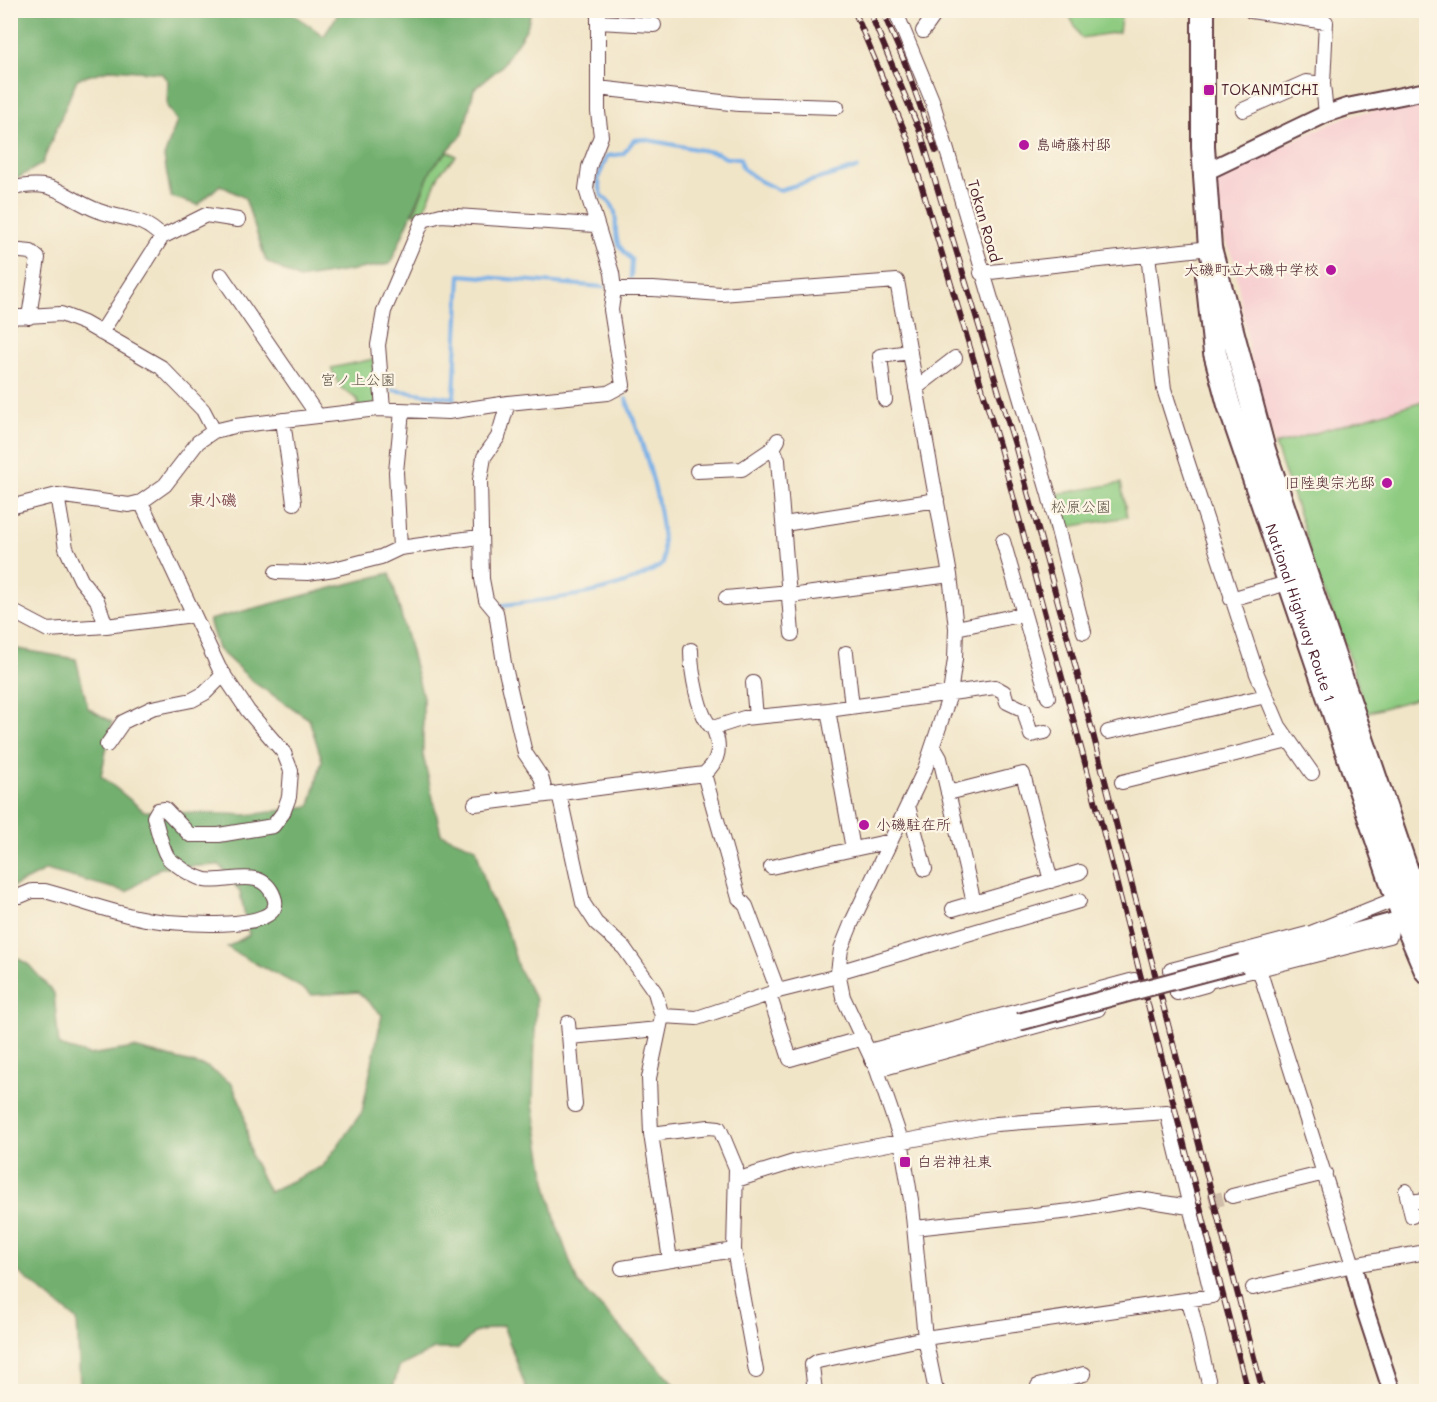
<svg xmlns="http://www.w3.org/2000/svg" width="1437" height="1402" font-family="Mali,'Klee One',sans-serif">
  <rect width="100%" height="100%" fill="#fcf5e5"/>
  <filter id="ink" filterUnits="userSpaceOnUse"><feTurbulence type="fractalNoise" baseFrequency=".0167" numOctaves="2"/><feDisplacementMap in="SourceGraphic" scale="12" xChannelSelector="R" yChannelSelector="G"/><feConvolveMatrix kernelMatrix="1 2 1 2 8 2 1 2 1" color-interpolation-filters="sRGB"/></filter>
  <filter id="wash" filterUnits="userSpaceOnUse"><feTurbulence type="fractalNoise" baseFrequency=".008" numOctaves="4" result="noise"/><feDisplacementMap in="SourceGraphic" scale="24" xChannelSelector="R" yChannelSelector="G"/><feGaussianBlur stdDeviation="1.35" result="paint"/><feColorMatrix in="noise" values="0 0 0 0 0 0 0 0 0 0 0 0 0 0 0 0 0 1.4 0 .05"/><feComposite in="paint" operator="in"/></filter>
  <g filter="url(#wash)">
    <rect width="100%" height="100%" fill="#f1e5c8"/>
    <!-- built -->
    <path fill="#f7cfd1" d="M1426,100V400L1275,445L1250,358L1234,260L1222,235L1215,188L1217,181L1239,165L1348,116Z"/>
    <!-- green -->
    <path fill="#8fcc82" stroke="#6c7656" stroke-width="1.5" d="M1067,11H1122L1119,32L1081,38Z
      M448,151L456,156L440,173L421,216L414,213L432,168Z
      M374,359L377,409L358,412V400L340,387L331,368Z
      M1426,400V696L1366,713L1346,646L1312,566L1304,528L1275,445Z
      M1121,483L1127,517L1057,529L1049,495Z"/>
    <!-- forest -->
    <path fill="#73b070" stroke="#5e684e" stroke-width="1.5" d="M11,10L289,11L324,36L340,11H531L527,28L501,67L474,89L463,134L432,168L390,264L299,279L266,261L245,198L220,185L198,205L171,197L164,157L177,121L167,106L168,81L161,73L112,69L77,79L42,164L11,182Z
      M390,573L423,697V755L441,834L476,848L488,893L508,932L518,968L536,1000L533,1103L546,1181L557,1226L578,1283L681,1391H527L503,1325L474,1333L458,1349H434L399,1367L392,1391L88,1392L80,1387L77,1320L11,1266V954L29,965L54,993L59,1046L89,1055L134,1048L207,1067L232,1084L243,1108L251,1156L269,1192L323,1166L362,1112L382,1015L358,992L312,995C284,975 255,966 227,947L249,935L240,892L220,865L160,868L127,892L46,870L11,888V648L76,659L88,708L112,722L101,776L144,811L250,815L310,806L322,760L309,719L256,684L218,649L209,620Z"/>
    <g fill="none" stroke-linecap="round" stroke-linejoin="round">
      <!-- stream -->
      <path stroke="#78b0e7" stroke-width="4" d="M631,277L632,260C628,256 622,250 619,245C610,226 625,211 602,196L598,179L607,156L623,154L634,140L643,139L717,153L726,158H740L742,168L760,181L779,190L857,168
        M393,390L454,398L460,275L603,287
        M497,606C552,598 615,596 663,564C666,510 645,449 626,399"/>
    </g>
  </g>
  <g filter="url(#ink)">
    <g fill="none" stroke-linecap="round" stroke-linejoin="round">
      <!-- minor-tunnel -->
      <path stroke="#d0bda9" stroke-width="14" stroke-dasharray="14 7" stroke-linecap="butt" d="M1189,1207L1232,1196"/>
      <!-- minor casing -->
      <g stroke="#633d43" stroke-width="16">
        <path id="minor" d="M895,10L932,100L1049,495L1084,632
          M1251,11L1326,22L1323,84L1326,114
          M598,22L654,25
          M923,31L938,10
          M598,88L739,104L837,107
          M1243,110L1306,82L1323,84
          M10,189C56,177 62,197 99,211C126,221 140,215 162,237
          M10,250L31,252L38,258L29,317
          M1148,255L1164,389L1178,433L1257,674L1279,726L1312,773
          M981,273L1210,248
          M221,275L318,416
          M614,289H653L721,294L897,281L950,575L956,628L955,659L950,694L925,769L852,922L841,949L838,972L843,997L877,1070L901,1140L912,1206L925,1338L936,1391
          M10,317L61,314L84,323L161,367L203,410L214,431
          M101,333L162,237L206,215L238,220
          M916,388L955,358
          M885,400L880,356L910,352
          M508,403L498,437L484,457L480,480L482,579L486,600L496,612L504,663L525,753L541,777L546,795L704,774
          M383,409L378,345L384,311L423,220L441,215L595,225
          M283,420L294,503
          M778,440L773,448L778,460L792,634
          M697,471L742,469L773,448
          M57,495L66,548L81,580L97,600L106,626L193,615
          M10,507L57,495L129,505L141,502L165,485L198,442L214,431L235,426L377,409L448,412L508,403L608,393L623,385L611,310L614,289L612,273L586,189L589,167L601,136L598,112V10
          M784,524L937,500
          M400,548L396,472L402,411
          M276,572L308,573L334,569L381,557L400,548L479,537
          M790,596L950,575
          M726,598L790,592
          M1231,599L1291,582
          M10,610L48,630L106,626
          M1024,614L1048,697
          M956,628L1024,614L1003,541
          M691,650C691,669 698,718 713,728L744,718L828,710L995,687L1004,692L1007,702L1024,710L1031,735L1045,732
          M846,653L852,707
          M753,683L756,717
          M828,710L853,849
          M713,728C722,747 719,761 704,774L739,898L746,906L778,991L838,976
          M1108,732L1266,696
          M107,745L123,722L152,708L192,700L205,693L224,674
          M933,746L940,758L974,903
          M1122,782L1288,741
          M559,793L583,903L596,923L624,948L655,992L662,1016L697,1018L778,991
          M948,793L1023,774L1051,881
          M475,804L546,795
          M908,806L925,869
          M771,867L891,841
          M20,896L32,891H45C79,900 112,913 146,919C166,923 289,935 274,897C262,865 229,884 205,880C195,877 186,872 177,865C174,863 169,860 167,856C161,846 158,829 154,817L158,810L165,809L190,835H219L273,826L283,813L289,797L291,771L284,753L248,711L219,668L141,502
          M953,909L1080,872
          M1171,970L1311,933L1398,898
          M838,972L1079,901
          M1177,993L1206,985L1209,981L1259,969
          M769,994L790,1059L863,1038
          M662,1016L649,1078L651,1134L670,1260
          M568,1023L575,1105
          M570,1037L659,1029
          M869,1051L1134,980
          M877,1070L1098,1009
          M651,1134L709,1127L719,1128L721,1132L736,1168L734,1250L756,1371
          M736,1180L797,1161L996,1124L1167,1112L1212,1296L925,1338L818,1361L812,1365L815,1392
          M1406,1191L1412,1216
          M1232,1196L1325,1173
          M1409,1202L1426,1200
          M915,1228L1071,1211L1139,1199L1189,1207
          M1353,1265L1259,969L1390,936L1392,923
          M622,1268L734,1250
          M1253,1288L1353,1265L1426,1252
          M1189,1300L1211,1392
          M1038,1386L1084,1374"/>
      </g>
      <!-- tertiary casing -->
      <g stroke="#633d43" stroke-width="20">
        <path id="tertiary" d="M1203,173L1326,114L1347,107L1426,91
          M1241,963L1413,916
          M873,1060L1019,1022
          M1353,1265L1363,1304L1392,1392
          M936,1391V1392"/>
      </g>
      <!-- trunk casing -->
      <g stroke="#633d43" stroke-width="26">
        <g id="trunk">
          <path d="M1203,10V147L1210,248L1264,450L1426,927"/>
          <path id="s1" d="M1207,276L1215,353L1229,405L1404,919L1426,971"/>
        </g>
      </g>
      <!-- minor -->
      <use href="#minor" stroke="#fff" stroke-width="14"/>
      <!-- tertiary -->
      <use href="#tertiary" stroke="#fff" stroke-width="16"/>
      <!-- trunk -->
      <use href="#trunk" stroke="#fff" stroke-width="22"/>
      <!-- rail casing -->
      <g stroke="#4a1f2b" stroke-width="6">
        <path id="rail" d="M854,10L907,137L1000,448L1098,811L1248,1392
          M869,10L921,134L1015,445L1077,672L1263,1392
          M882,10L905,63L936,151"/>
      </g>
      <!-- rail -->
      <use href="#rail" stroke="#fcf5e5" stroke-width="4" stroke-dasharray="11" stroke-linecap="butt"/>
      <!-- tertiary-bridge casing -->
      <g stroke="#633d43" stroke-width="20" stroke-linecap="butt">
        <path id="tertiary-bridge" d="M1019,1022L1241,963"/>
      </g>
      <!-- tertiary-bridge -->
      <use href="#tertiary-bridge" stroke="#fff" stroke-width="16"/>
    </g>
  </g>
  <!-- markers -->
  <g fill="#b5179e" stroke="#fcf5e5" stroke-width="2">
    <rect x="1203" y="84" width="12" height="12" rx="3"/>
    <circle cx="1024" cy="145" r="6"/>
    <circle cx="1331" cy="270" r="6"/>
    <circle cx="1387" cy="483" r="6"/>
    <circle cx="864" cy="825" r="6"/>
    <rect x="899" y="1156" width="12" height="12" rx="3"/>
  </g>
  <g text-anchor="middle" stroke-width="4.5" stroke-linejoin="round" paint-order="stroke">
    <!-- poi labels -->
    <g font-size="15" fill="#4a1f2b" stroke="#fcf5e5" text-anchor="start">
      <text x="1221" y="95">TOKANMICHI</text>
      <text x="1036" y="150">島崎藤村邸</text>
      <text x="1319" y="275" text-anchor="end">大磯町立大磯中学校</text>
      <text x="1375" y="488" text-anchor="end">旧陸奥宗光邸</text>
      <text x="876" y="830">小磯駐在所</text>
      <text x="917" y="1167">白岩神社東</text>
    </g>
    <!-- street labels -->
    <g font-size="15" fill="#4a1f2b" stroke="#fcf5e5">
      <text transform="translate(984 221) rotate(74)" y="5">Tokan Road</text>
      <text dy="5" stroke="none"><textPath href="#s1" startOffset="351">National Highway Route 1</textPath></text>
    </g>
    <!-- park labels -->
    <g font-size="15" fill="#5f5345" stroke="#fcf5e5">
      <text x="358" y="385">宮ノ上公園</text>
      <text x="1081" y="512">松原公園</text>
    </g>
    <!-- neighbourhood labels -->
    <g font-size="16" font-weight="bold" fill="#834f55" stroke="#fcf5e5">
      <text x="213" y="506">東小磯</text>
    </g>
  </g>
  <!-- margin -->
  <rect width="1437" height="1402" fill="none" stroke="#fcf5e5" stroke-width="36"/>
</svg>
